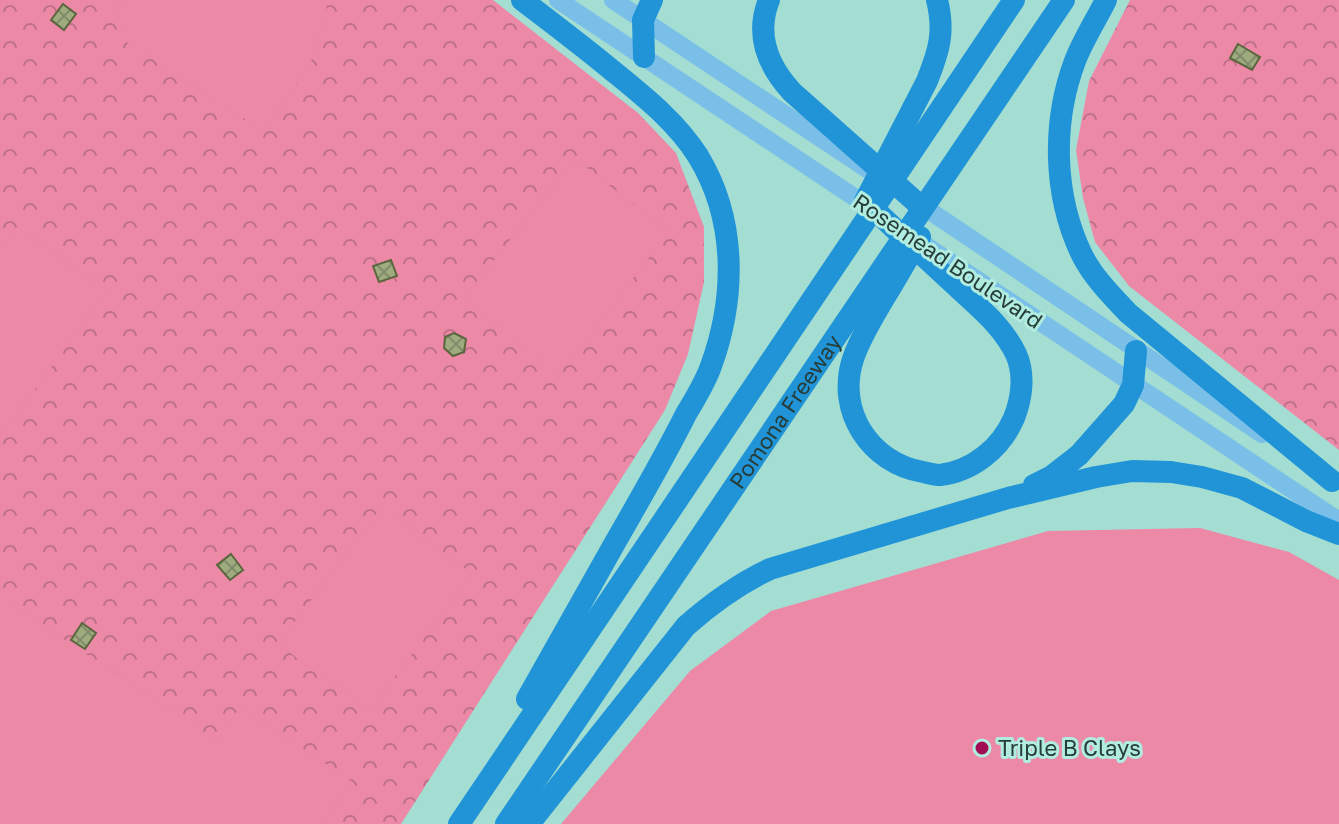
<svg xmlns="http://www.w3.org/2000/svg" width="1339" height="824" font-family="'Golos Text',sans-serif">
  <defs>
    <pattern id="park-crowns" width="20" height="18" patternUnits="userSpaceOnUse" patternTransform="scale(2)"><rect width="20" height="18" fill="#ec89a7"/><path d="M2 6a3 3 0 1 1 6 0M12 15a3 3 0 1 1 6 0" fill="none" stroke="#bf7189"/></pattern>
    <pattern id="building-cross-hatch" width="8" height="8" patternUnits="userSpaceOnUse" patternTransform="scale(2)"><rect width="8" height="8" fill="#9eab7f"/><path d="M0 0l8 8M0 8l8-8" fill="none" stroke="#818c69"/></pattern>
  </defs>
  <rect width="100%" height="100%" fill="#a4ded3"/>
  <!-- park -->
  <path fill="url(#park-crowns)" d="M0,0H493L638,113L676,153L704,227V282L688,354L665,410L401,824H0Z
    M1130,0H1339V450L1129,286L1095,242L1083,198L1076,150L1089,81Z"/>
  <!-- garden -->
  <path fill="#ec89a7" d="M123,0H328L314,56L265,132L125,41L115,14Z
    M574,158L669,232L559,374L464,299Z
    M18,226L107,292L4,431L0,428V250Z
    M382,506L472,574L369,711L278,644Z
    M1200,528L1289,552L1339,580V824H561L690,671L771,611L1048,531Z
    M0,597L217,741L240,707L351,781L323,824H0Z"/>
  <!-- building -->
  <path fill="url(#building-cross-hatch)" stroke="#5b663d" stroke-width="2" d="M63,4L76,14L64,30L51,20Z
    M1238,44L1260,57L1252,70L1230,58Z
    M391,260L397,276L379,282L373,266Z
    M454,333L466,339L464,352L453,356L444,348L445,337Z
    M231,554L243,570L230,580L217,565Z
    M82,623L96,633L85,649L71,640Z"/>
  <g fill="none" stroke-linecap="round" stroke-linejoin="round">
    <!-- primary -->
    <path stroke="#79bfe7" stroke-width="18" d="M558,0L875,211
      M613,0L867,169
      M915,201L1262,434
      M916,239L1339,521"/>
    <!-- motorway -->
    <g stroke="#2094d7" stroke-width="22">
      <path d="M522,0C551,22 580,44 608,67C641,94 675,120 698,156C737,220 736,297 711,366C705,383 695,399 686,414C664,458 640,499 616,541C586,594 556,647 527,699"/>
      <path d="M769,0C755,35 768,66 792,92L917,203"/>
      <path d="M1106,0C1096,20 1083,40 1075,61C1052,122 1053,195 1082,255C1093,277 1111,295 1128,313L1332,481"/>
      <path d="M644,57L643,20L652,0"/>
      <path d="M865,201L927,81C939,51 945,32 937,0"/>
      <path d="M876,211C902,236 929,261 956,286C978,307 1002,325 1016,354C1025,374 1022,398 1014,418C1001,448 973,471 940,475C935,475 928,473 923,472C870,463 836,411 853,359C860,338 872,319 883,300C896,279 908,258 920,237"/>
      <path d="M1034,485L1052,476L1079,455L1124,404L1133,385L1136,351"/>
      <path d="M459,824L1014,0"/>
      <path id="s1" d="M506,824L1064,0"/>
      <path d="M529,824L686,626C712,603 738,584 770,569L1008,498L1096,477L1132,471L1171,472L1202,477L1242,488L1306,521L1339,534"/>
    </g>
  </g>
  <!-- markers -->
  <circle fill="#a00d53" stroke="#b1ece0" stroke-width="3" cx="982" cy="748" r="8"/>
  <g text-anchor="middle" stroke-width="6" stroke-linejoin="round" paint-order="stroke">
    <!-- street labels -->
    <g font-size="22" fill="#263d39" stroke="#b1ece0">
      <text transform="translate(948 261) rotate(34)" y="8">Rosemead Boulevard</text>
      <text dy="8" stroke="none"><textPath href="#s1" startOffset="498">Pomona Freeway</textPath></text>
    </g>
    <!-- poi labels -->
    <g font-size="22" fill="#263d39" stroke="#b1ece0" text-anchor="start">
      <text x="998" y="756">Triple B Clays</text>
    </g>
  </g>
</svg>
